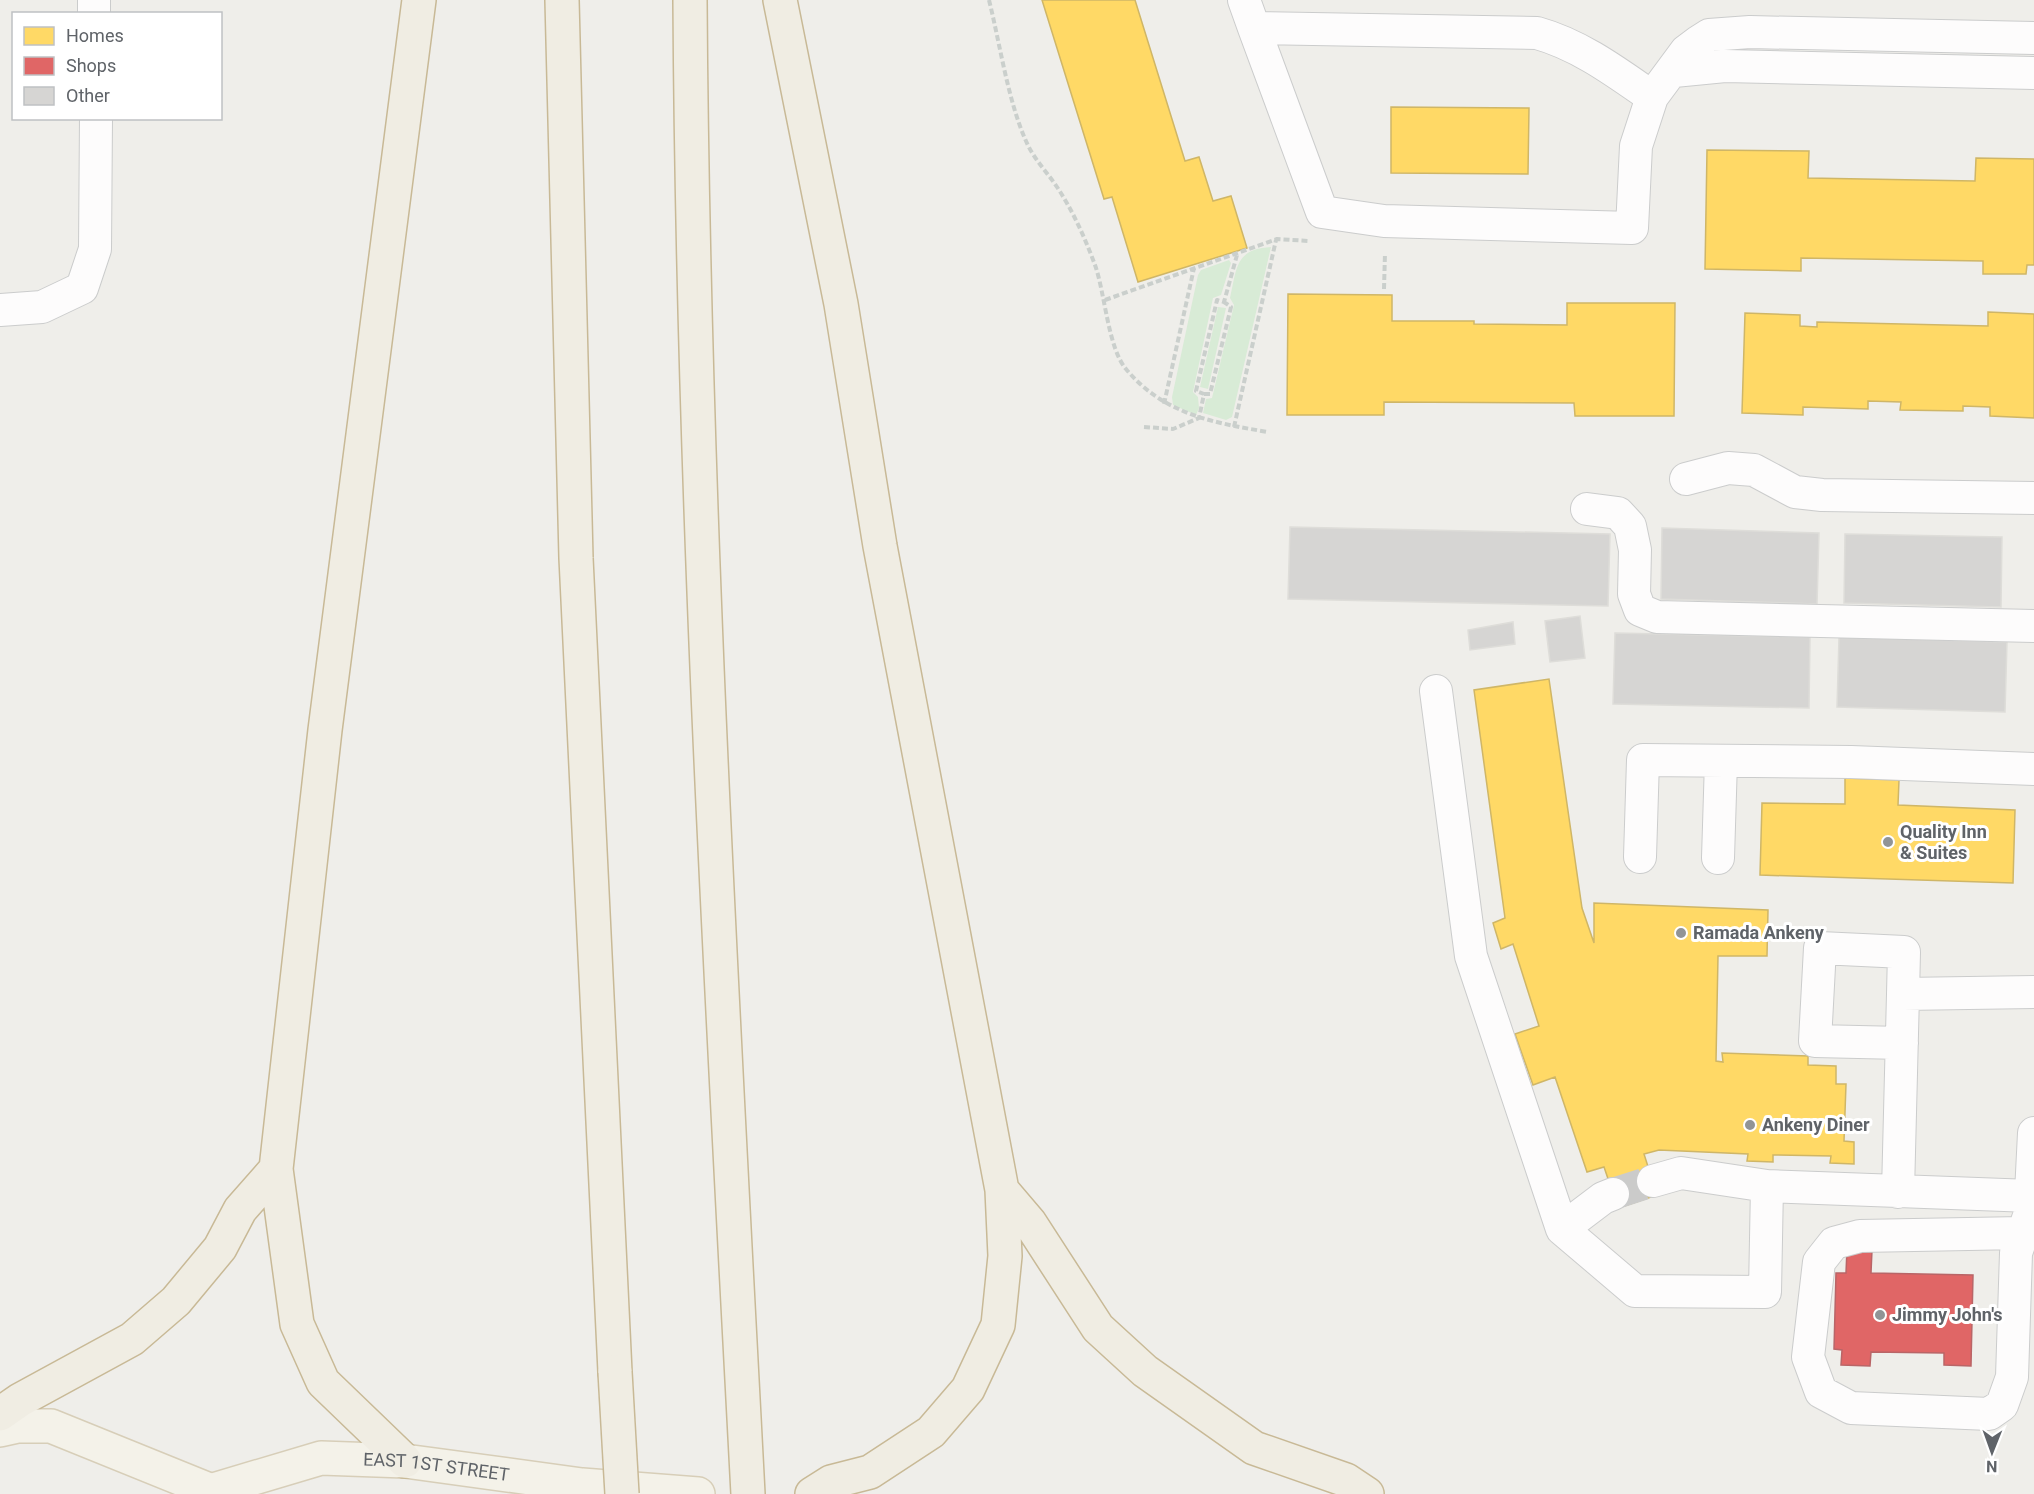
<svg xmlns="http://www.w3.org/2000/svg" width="2034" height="1494" font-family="Roboto,sans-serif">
  <rect width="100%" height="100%" fill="#efeeea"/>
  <!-- green -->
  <path fill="#d8ebd6" d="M1271,247L1232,417L1226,420L1203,413L1206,399L1212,398L1234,305L1230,298C1237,268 1235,249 1271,247Z
    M1229,260L1231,263L1221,295L1213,298L1193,392L1198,397L1199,408L1196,415L1173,405L1172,397L1198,275L1201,270Z
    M1218,307L1226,308L1208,389L1200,387Z"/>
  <!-- homes -->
  <path fill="#ffd966" stroke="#cfb667" stroke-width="1.5" d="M1042,0H1135L1185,161L1199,157L1213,201L1231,196L1247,248L1138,282L1112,197L1104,199Z
    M1391,107L1529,108L1528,174L1391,173Z
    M1707,150L1809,151L1808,178L1975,181L1976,158L2034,159V265H2027L2026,274H1983V261L1801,258V271L1705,269Z
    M1288,294L1392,295V321H1474V324L1567,325V303H1675L1674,416H1575L1574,403L1384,402V415H1287Z
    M1988,312L2034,314V418L1990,416V407L1963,406V411L1900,410L1901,402L1868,401V409L1803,407V415L1742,413L1745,313L1800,315V326L1817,327V322L1988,326Z
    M1549,679L1582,908L1594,943V903L1768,910L1767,956H1718L1716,1061L1723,1062L1722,1053L1808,1056V1065L1836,1066V1084H1846L1844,1141L1854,1142V1164L1830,1163L1831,1156L1773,1155V1162L1747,1161L1748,1154L1659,1150L1644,1154L1657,1195L1618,1208L1604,1167L1587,1172L1555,1077L1533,1085L1515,1034L1539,1026L1513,944L1501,949L1493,923L1505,918L1474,690Z
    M1845,778L1899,780L1898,805L2015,810L2013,883L1760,875L1762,803L1845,804Z"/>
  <!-- shops -->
  <path fill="#e06666" stroke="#b96567" stroke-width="1.5" d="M1847,1249L1872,1250L1871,1273L1973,1275L1971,1366L1944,1365V1353L1871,1352L1870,1366L1841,1365L1842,1350L1834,1349L1836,1273H1846Z"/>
  <!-- building -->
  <path fill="#d6d5d3" stroke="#deddd9" stroke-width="1.5" d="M1290,527L1610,534L1608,606L1288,599Z
    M1662,528L1819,533L1817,604L1661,599Z
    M1845,534L2002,537L2001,607L1844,603Z
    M1580,616L1585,658L1550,662L1545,621Z
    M1513,622L1515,644L1470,650L1468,630Z
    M1615,633L1810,637L1809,708L1613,704Z
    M1839,637L2007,642L2005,712L1837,707Z"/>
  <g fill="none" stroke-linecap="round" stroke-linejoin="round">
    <!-- minor-tunnel -->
    <path stroke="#cbcbca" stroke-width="32" stroke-dasharray="32 16" stroke-linecap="butt" d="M1613,1194L1653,1181"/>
    <!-- minor casing -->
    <g stroke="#cbcccc" stroke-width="34">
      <path id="minor" d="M94,0V14
        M1244,0L1254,28L1322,212L1384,221L1632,228L1636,146L1652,97C1616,72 1580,45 1537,33L1254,28
        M1674,71L1725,66L2034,73
        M1652,97L1686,51L1698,42L1709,35L1750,32L2034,38
        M0,310L42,307L82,288L95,249L96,118
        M1686,479L1728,468L1754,470L1795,492L1822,495L2034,498
        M1587,509L1618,513L1630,526L1635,550L1634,594L1640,610L1657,617L2034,626
        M1436,691L1471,956L1562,1229L1635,1291L1765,1292L1767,1186
        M1640,857L1643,760L1851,762L2034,769
        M1718,858L1721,761
        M1902,1043L1815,1041L1820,948L1904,952L1903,994
        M1653,1181L1681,1173L1767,1186L2031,1196
        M1898,1192L1903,994L2034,992
        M2033,1213H2030L2034,1133
        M1562,1229L1603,1198L1613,1194
        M2022,1233L1860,1236L1834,1243L1819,1262L1808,1357L1821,1392L1851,1408L1989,1414L2002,1405L2012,1377L2016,1253L2030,1213"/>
    </g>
    <!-- major casing -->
    <g stroke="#d7ceb8" stroke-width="36">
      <g id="major">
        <path d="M0,1430L18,1426H51L219,1494"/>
        <path id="s1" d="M200,1494L321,1458L405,1461L582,1485L698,1494"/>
      </g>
    </g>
    <!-- highway casing -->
    <g stroke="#c8b996" stroke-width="36">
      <path id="highway" d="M562,0L576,558L615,1372
        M690,0C693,498 722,996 748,1494
        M780,0L841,304L880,546L1002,1190L1005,1256L998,1325L968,1389L931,1432L870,1472L831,1482L812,1494
        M1002,1190L1030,1223L1098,1328L1145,1371L1254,1448L1346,1480L1367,1494
        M0,1414L20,1400L132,1339L176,1301L220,1248L240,1210L276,1169
        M405,1461L323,1382L297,1324L276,1169L325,730L419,0"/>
    </g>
    <!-- path -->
    <path stroke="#cacfcc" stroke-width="4" stroke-dasharray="6 3" stroke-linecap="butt" d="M989,0C1000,44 1008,101 1026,141C1033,158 1047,172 1057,187C1073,211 1085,238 1095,265C1105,293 1108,348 1126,369C1163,414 1214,423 1268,432
      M1384,289L1385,253
      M1105,300L1277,239L1309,241
      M1204,394H1210L1231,307L1224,302
      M1164,404L1194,268
      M1144,427L1173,429L1199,418L1204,394L1196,391L1217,300L1224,302L1237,255
      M1234,427L1276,240"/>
    <!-- minor -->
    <use href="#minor" stroke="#fdfcfc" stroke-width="32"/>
    <!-- major -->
    <use href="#major" stroke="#f4f2e9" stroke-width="33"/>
    <!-- highway -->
    <use href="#highway" stroke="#f0ede3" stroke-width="33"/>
    <!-- highway-bridge casing -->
    <g stroke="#c8b996" stroke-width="36" stroke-linecap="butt">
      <path id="highway-bridge" d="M615,1372L622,1494"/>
    </g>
    <!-- highway-bridge -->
    <use href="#highway-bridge" stroke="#f0ede3" stroke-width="33"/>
  </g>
  <!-- markers -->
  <g fill="#919496" stroke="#fff" stroke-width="2">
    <circle cx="1888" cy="842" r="6"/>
    <circle cx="1681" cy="933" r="6"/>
    <circle cx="1750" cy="1125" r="6"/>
    <circle cx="1880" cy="1315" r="6"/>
  </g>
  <g text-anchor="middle" stroke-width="6" stroke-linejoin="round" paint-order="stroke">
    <!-- poi labels -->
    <g font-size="18" font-weight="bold" fill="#5f6368" stroke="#fff" text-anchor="start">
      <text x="1900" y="838">Quality Inn<tspan x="1900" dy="21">&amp; Suites</tspan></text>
      <text x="1693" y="939">Ramada Ankeny</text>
      <text x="1762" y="1131">Ankeny Diner</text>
      <text x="1892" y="1321">Jimmy John's</text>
    </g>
    <!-- street labels -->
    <g font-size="18" fill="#5f6368" stroke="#fff">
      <text dy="6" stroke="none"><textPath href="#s1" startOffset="242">EAST 1ST STREET</textPath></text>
    </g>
  </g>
  <!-- legend -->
  <rect x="12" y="12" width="210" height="108" fill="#ffffff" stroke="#bfc1c3" stroke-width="1.5"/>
  <rect x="24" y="27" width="30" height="18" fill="#ffd966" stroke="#bfc1c3" stroke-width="1.5"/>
  <text x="66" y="42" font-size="18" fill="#5f6368">Homes</text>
  <rect x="24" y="57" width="30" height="18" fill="#e06666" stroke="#bfc1c3" stroke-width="1.5"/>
  <text x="66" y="72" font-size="18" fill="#5f6368">Shops</text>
  <rect x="24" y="87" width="30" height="18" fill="#d6d5d3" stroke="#bfc1c3" stroke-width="1.5"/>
  <text x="66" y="102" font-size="18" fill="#5f6368">Other</text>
  <!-- north arrow -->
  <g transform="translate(1992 1452) rotate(181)" stroke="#ffffff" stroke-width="4.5" paint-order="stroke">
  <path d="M0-4.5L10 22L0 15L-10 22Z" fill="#5f6368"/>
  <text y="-9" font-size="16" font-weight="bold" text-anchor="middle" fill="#5f6368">N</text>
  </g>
</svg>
